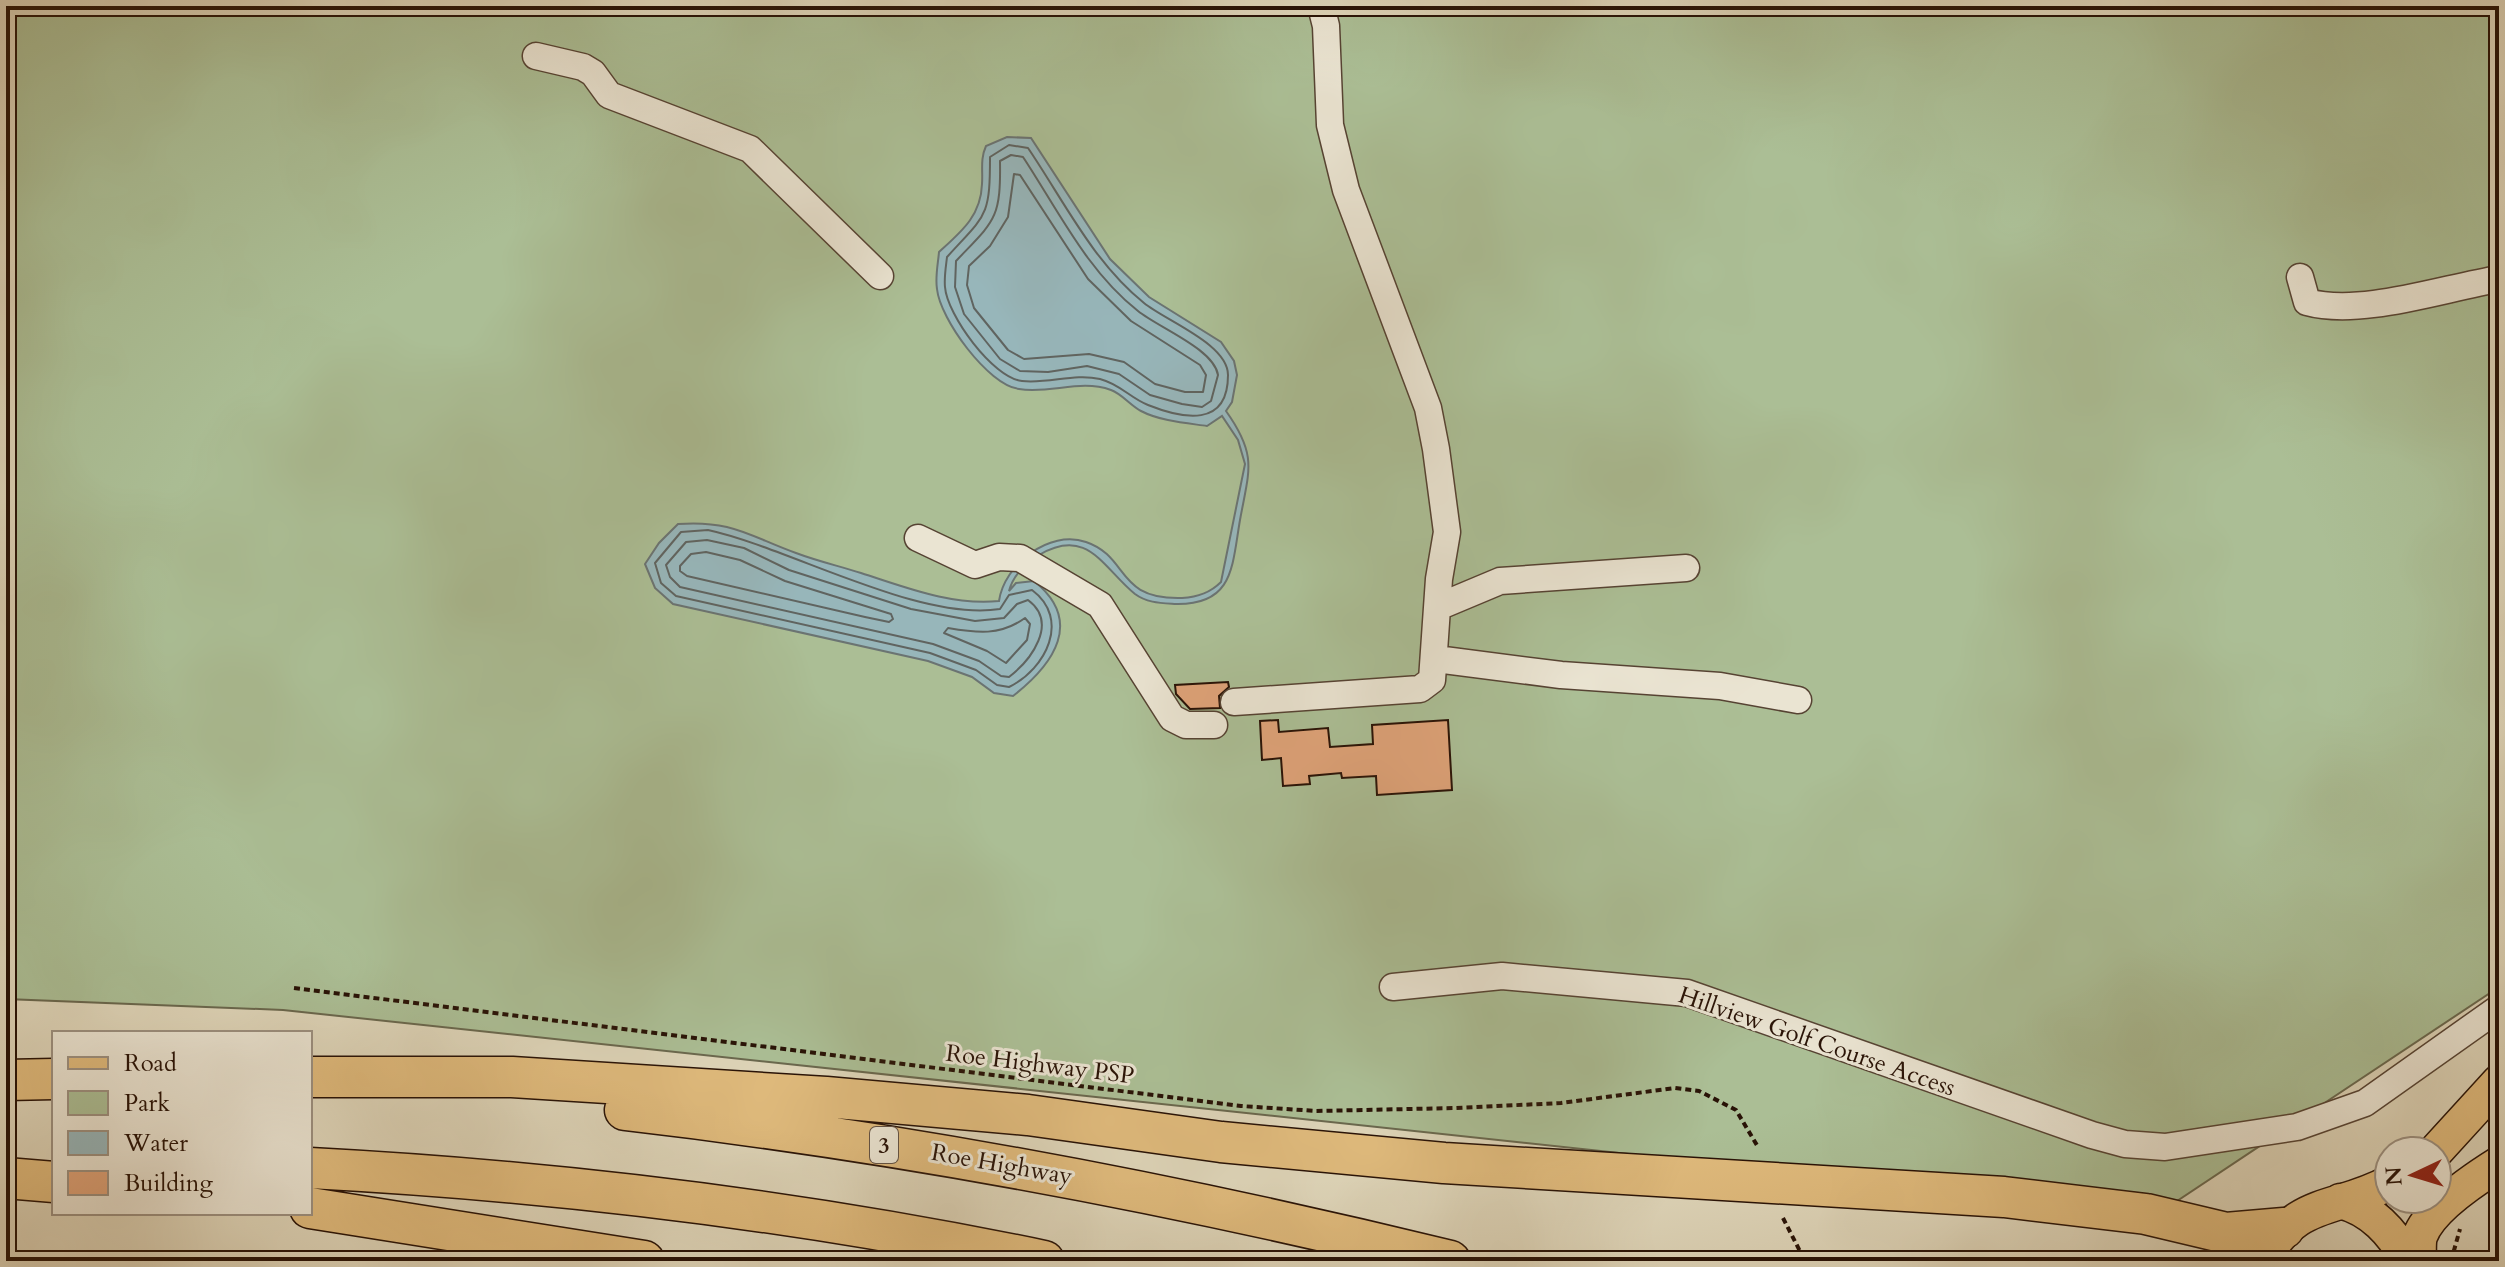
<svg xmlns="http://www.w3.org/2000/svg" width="2505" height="1267" font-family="Cardo,serif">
  <rect width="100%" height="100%" fill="#ded5b9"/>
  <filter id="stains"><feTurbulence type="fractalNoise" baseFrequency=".0025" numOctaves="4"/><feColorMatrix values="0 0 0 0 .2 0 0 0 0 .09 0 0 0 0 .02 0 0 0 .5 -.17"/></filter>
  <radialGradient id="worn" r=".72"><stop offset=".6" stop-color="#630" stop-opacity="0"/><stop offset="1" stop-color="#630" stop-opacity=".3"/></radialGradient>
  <!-- green -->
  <path fill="#abbe95" stroke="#6a684e" stroke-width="2" d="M6,6H2499V987L2162,1211L283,1010L6,999Z"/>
  <!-- water -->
  <path fill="#97b6ba" stroke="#6b7472" stroke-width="2" d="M1007,137L1031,138L1110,259L1149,297L1221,342L1234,361L1237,375L1232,402L1226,411C1258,456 1249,470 1240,520C1232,566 1234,605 1176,604C1161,603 1147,603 1135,594C1103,568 1088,526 1039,555C1025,563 1013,576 1009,591L1016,583L1034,581C1084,621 1054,664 1013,696L994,693L972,677L928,661L673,604L655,588L645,564L659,543L678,524C732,520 749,536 796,553C817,561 839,566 861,573C905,587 952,606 999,601C1004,565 1049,529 1086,542C1130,557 1115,600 1182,598C1198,597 1210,593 1221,582L1245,464L1238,440L1222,416L1207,426C1186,423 1160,421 1141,411C1130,405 1122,394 1111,390C1080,379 1051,394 1019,389C988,385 940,319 937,289C935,277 938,264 939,252C961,232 981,216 982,184C983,171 980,159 986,146Z"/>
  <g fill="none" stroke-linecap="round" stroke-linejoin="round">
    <!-- shore -->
    <path stroke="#606460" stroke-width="2" d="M1009,145L1028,148C1064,201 1093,262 1144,303C1166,321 1228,344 1228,375C1228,428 1183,419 1148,405C1130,398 1120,384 1100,379C1074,373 1049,384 1022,381C993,378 947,315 945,287C944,277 946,266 947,257C986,214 990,218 990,157Z
      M1011,155L1023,157C1058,210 1087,271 1138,311C1159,328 1214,349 1218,375L1211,401L1202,407L1182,404L1150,395L1119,374L1087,366L1048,372L1020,371L1000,359L964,314L955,287L956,261C994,221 1001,220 1000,161Z
      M1014,174L1020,175L1088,279L1131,321L1200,365L1206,375L1203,392H1185L1155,384L1124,362L1089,354L1024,359L1008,350L974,308L967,285L969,266L990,246L1008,217Z
      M708,530C790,548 919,622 1000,609L1009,595L1032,590C1071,619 1046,669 1009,687L997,685L976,670L930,653L676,596L661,583L655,563L681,532Z
      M707,540L744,548L789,570L911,609L975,621L1004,618L1017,604L1028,600C1059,623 1031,660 1009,677L1001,676L979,661L933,644L680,587L670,577L666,565L686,542Z
      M706,552L740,560L785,581L891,614L893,619L889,622L865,617L687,576L680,571V566L691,554Z
      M1025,618L1030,624L1027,640L1006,663L987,651L944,633L948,628C977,633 1000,636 1025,618Z"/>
  </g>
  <!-- building -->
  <path fill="#dfa379" stroke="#281206" stroke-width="2" d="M1228,682L1229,687L1219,696L1220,708L1190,709L1176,694L1175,685Z
    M1278,720L1279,732L1328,728L1330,747L1373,744L1372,725L1448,720L1452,790L1377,795L1376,776L1342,778L1341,773L1309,776L1310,784L1283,786L1281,758L1262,760L1260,721Z"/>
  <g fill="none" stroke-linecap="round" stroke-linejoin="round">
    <!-- minor casing -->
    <g stroke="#564333" stroke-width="29">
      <path id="minor" d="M536,56L583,67L593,73L609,95L750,149L880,276
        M2300,277L2307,302C2361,317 2443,288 2499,279
        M918,538L975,565L999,557L1020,558L1100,605L1172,718L1186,725H1214
        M1438,607L1500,581L1686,568
        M1436,659L1561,675L1720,686L1798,700
        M1234,702L1420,689L1432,680L1439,579L1447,532L1436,449L1428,408L1346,190L1330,125L1326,26L1321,6
        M1393,987L1502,976L1687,993L2092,1135L2125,1144L2165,1147L2297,1127L2365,1103L2499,1008"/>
    </g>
    <!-- major casing -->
    <g stroke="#281206" stroke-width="37">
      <path id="major" d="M2436,1151L2499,1082
        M2340,1201C2372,1209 2392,1232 2409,1261
        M2263,1261C2295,1198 2335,1212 2389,1183
        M2419,1261C2419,1254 2418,1243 2420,1236C2430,1209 2475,1179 2499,1164"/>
    </g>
    <!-- highway casing -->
    <g stroke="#281206" stroke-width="43">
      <path id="highway" d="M310,1077H512L826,1097L1028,1115L1221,1142L1444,1163L2004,1197L2146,1214L2226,1233L2284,1228
        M6,1080L54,1079
        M625,1110C903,1142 1177,1194 1450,1261
        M310,1168C556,1181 804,1211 1044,1261
        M6,1178L54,1182
        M310,1208L644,1261"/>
    </g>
    <!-- path -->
    <path stroke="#281206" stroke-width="4" stroke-dasharray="6 4" stroke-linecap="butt" d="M294,988L1241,1106L1316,1111L1456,1108L1561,1103L1675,1088L1699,1091L1736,1110L1758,1147
      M2394,1151L2412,1139
      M1783,1218L1805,1261
      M2451,1261L2460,1229"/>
    <!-- minor -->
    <use href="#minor" stroke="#eae4d2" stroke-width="26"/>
    <!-- major -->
    <use href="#major" stroke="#dfba7c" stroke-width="34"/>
    <!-- highway -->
    <use href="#highway" stroke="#dfba7c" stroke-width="40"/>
  </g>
  <g text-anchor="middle" stroke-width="6" stroke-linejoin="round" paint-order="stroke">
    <!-- shield labels -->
    <rect fill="#eae4d2" stroke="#625143" stroke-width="2" x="870" y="1127" width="28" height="36" rx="6"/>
    <g font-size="22" font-weight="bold" fill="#281206">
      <text x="884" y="1153">3</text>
    </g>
    <!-- street labels -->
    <g font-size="24" fill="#281206" stroke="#eae4d2">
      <text transform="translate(1817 1041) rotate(19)" y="8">Hillview Golf Course Access</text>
      <text transform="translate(1040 1064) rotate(7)" y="8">Roe Highway PSP</text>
      <text transform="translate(1002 1164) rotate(10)" y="8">Roe Highway</text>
    </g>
  </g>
  <!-- margin -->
  <rect width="2505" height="1267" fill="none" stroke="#ded5b9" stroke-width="32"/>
  <rect x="8" y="8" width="2489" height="1251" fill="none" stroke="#281206" stroke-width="4"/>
  <rect x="16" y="16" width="2473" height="1235" fill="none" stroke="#281206" stroke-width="2"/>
  <!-- legend -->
  <rect x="52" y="1031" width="260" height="184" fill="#eae4d2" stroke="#9c9080" stroke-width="2"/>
  <rect x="68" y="1057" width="40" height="12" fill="#dfba7c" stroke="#9c9080" stroke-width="2"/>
  <text x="124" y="1071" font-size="24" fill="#281206">Road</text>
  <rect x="68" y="1091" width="40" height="24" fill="#abbe95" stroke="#9c9080" stroke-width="2"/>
  <text x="124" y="1111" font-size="24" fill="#281206">Park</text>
  <rect x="68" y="1131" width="40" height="24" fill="#97b6ba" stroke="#9c9080" stroke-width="2"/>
  <text x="124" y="1151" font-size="24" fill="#281206">Water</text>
  <rect x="68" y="1171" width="40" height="24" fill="#dfa379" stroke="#9c9080" stroke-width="2"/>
  <text x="124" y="1191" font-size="24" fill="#281206">Building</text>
  <!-- north arrow -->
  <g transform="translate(2413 1175) rotate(266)"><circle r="38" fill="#eae4d2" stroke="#9c9080" stroke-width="2"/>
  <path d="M0-6L14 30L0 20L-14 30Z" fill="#8f2418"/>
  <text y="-12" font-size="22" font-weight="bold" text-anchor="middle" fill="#281206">N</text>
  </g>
  <rect width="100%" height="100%" filter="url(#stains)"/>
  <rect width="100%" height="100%" fill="url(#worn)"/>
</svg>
